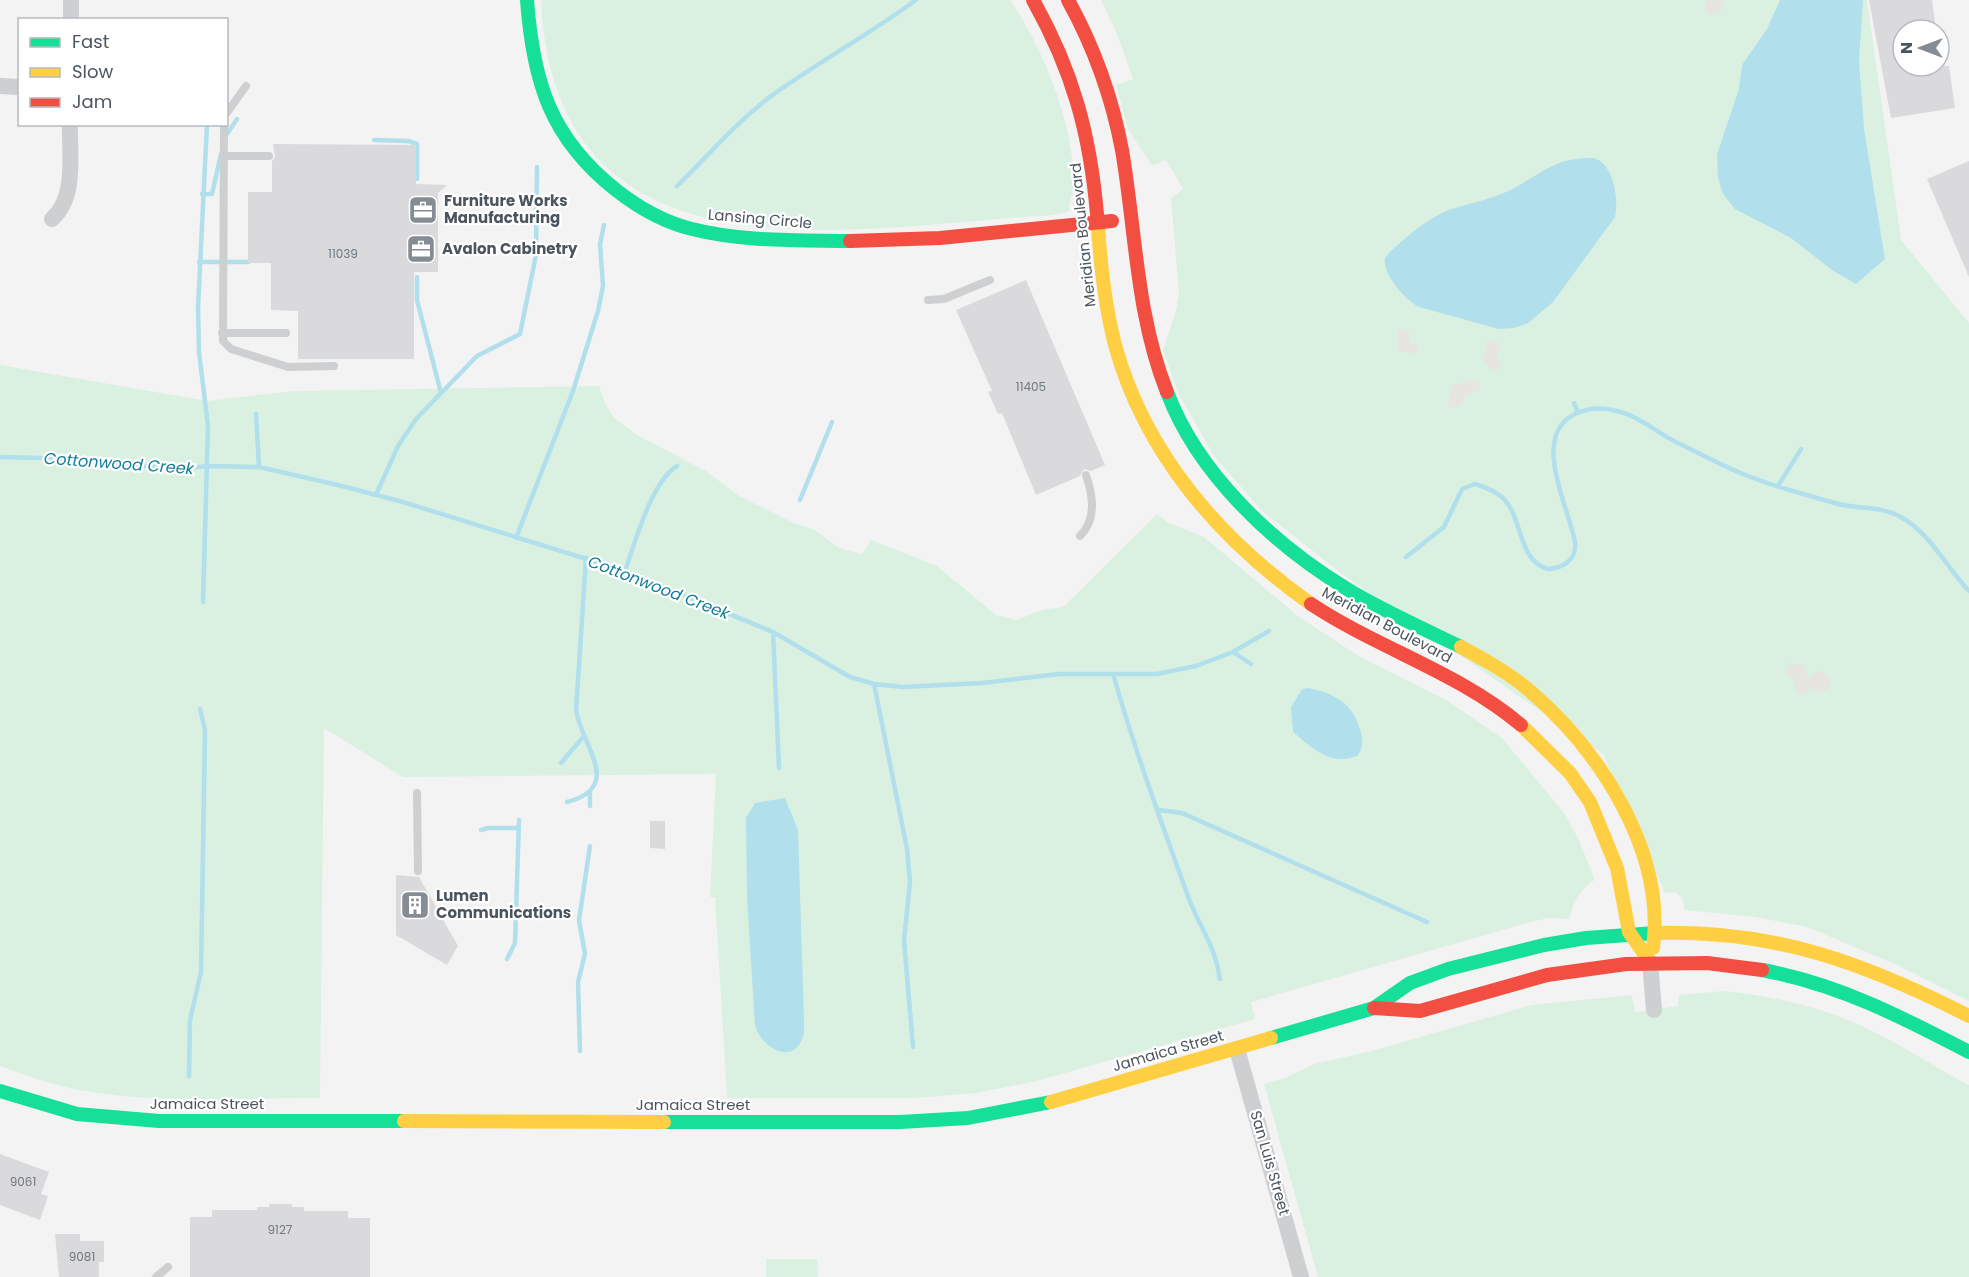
<svg xmlns="http://www.w3.org/2000/svg" width="1969" height="1277" font-family="Poppins,sans-serif">
  <rect width="100%" height="100%" fill="#f4f3f3"/>
  <!-- green -->
  <path fill="#daf1e2" d="M541,0H1010C1044,50 1071,118 1074,179C1075,190 1069,200 1069,211C1054,217 1036,216 1020,217C990,220 960,222 929,225C744,240 552,235 541,0Z
    M1101,0H1867L1901,240L1969,323V1001L1897,965L1807,927L1755,917L1685,910L1682,898L1675,892L1665,893L1603,754L1342,574L1262,511L1214,456L1178,393L1163,350L1176,311L1179,293L1171,198L1183,189L1166,160L1152,166L1128,129L1116,85L1133,79L1117,34Z
    M0,365L207,401L294,391L599,386L605,403L614,418L637,435L706,471L739,496L794,523L815,530L839,548L862,554L871,540L937,566L996,615L1017,620L1042,610L1063,607L1157,514L1169,523L1204,537L1298,616L1357,655L1446,700L1502,738L1564,813L1578,838L1595,880C1584,884 1570,907 1570,919L1549,918L1530,922L1251,1002L1255,1019L1037,1081L976,1093L916,1098H727L715,897H710L716,774L403,777L324,728L320,1098C245,1098 166,1104 92,1092C61,1088 30,1077 0,1066Z
    M1724,991C1765,995 1809,1004 1848,1020C1890,1037 1929,1064 1969,1085V1277H1318L1264,1084L1285,1078L1314,1064L1372,1051L1531,1005L1632,995L1635,1012L1678,1006L1679,995Z
    M766,1259H817L818,1277H766Z"/>
  <!-- sand -->
  <path fill="#e6e5e0" d="M1707,0H1725L1720,12L1710,16L1704,11Z
    M1403,328L1409,332L1410,342L1419,348L1416,354L1398,351L1397,330Z
    M1494,340L1500,344L1498,355L1501,366L1495,371L1490,369L1483,360L1487,341Z
    M1473,380L1480,383L1479,391L1466,394L1462,404L1452,408L1447,406L1452,385Z
    M1790,663L1804,665L1808,678L1817,671L1824,672L1830,681L1828,689L1821,693L1812,688L1805,694L1798,695L1795,689V682L1785,672Z"/>
  <!-- water -->
  <path fill="#b1dfec" d="M1780,0H1863L1859,61L1864,129L1885,259L1856,284L1832,270L1791,238L1735,209L1723,194L1718,178L1717,154L1739,89L1742,65L1767,29Z
    M1594,158C1614,164 1619,200 1615,217L1553,302L1528,323L1514,328L1499,329L1419,307C1405,300 1382,274 1385,258L1389,253C1406,237 1423,222 1444,212C1464,204 1486,201 1506,192C1540,176 1552,157 1594,158Z
    M1307,688C1332,692 1353,703 1360,729C1363,739 1364,748 1357,756C1331,766 1313,749 1293,732L1291,707L1302,689Z
    M785,798L798,830L804,1020C804,1026 805,1034 802,1039C792,1065 762,1048 755,1026L747,897L746,818L755,803Z"/>
  <g fill="none" stroke-linecap="round" stroke-linejoin="round">
    <!-- stream -->
    <path stroke="#b1dfec" stroke-width="4.5" d="M225,137L237,119
      M374,140L408,141L417,144V179
      M677,186C708,156 738,120 774,94C820,61 870,34 916,0
      M202,194H212L221,154
      M199,262H248
      M417,277V300L441,393
      M1574,403L1578,412
      M256,414L259,467
      M0,457L84,459L173,469L208,466L259,467L342,486L403,502L625,571L773,632L850,677L874,684L903,687L982,683L1059,674H1157L1196,666L1233,652L1269,631
      M1778,486L1801,449
      M376,495L398,446L416,419L477,356L520,334L536,255L537,167
      M800,500L832,422
      M516,538L573,391L598,311L603,286L600,244L604,225
      M1406,557L1444,527L1462,489L1475,484C1485,487 1497,492 1504,499C1523,519 1518,561 1548,569C1564,568 1577,559 1575,542C1569,510 1539,452 1562,424C1576,408 1598,406 1617,411C1639,416 1657,433 1678,443C1701,454 1724,467 1748,476C1776,487 1806,495 1835,503C1857,510 1880,505 1901,517C1930,533 1947,568 1969,591
      M625,571C635,543 651,482 677,466
      M203,602L208,426L199,352L198,308L207,124
      M773,632L779,768
      M1233,652L1251,664
      M1113,674C1135,751 1162,824 1189,899C1201,930 1215,945 1220,979
      M874,684L907,849L910,882L904,940L913,1047
      M561,763L584,736
      M590,794V806
      M567,802C625,787 581,745 576,710L586,558
      M1159,810L1182,813L1427,922
      M481,830L488,828H518
      M507,959L515,943L519,820
      M580,1051L578,982L585,954L579,920L590,846
      M189,1076L190,1020L201,972L205,730L200,709"/>
  </g>
  <!-- building -->
  <path fill="#dadadc" d="M1869,0H1932L1936,30H1903V66H1949L1955,108L1891,118Z
    M273,144L416,145V184L447,185L438,193V272H414V359H298V311L271,310V263H248V192H272V161L275,157Z
    M1969,161V277L1927,179Z
    M1026,280L1105,465L1091,471L1084,469L1080,476L1036,495L1002,413L998,414L988,392L992,391L956,310Z
    M650,821H665V849L650,848Z
    M396,875L419,877L458,946L447,965L396,935Z
    M0,1154L49,1172L41,1194L48,1196L40,1220L0,1205Z
    M269,1204H292V1207H304V1211H348V1218H370V1277H190V1217H212V1210H257V1207H269Z
    M55,1234H80V1241H104V1262H99V1277H59Z"/>
  <g fill="none" stroke-linecap="round" stroke-linejoin="round">
    <!-- lane -->
    <path stroke="#cdcfd1" stroke-width="8" d="M226,114L246,86
      M224,124L223,341L231,349L288,367L334,366
      M223,156H269
      M928,300L944,299L990,280
      M222,333H286
      M1080,536C1097,519 1093,496 1086,475
      M417,793L418,871
      M156,1277L168,1267"/>
    <!-- street -->
    <path stroke="#cdcfd1" stroke-width="16" d="M71,20V0
      M0,86L20,87
      M52,219C77,197 69,155 70,124
      M1650,962L1654,1010
      M1237,1049L1301,1277"/>
    <!-- fast -->
    <path stroke="#16e098" stroke-width="14" d="M527,0C533,81 550,138 616,190C639,208 663,222 692,229C743,242 798,240 850,241
      M1167,392C1198,474 1273,544 1347,589C1383,611 1422,628 1461,647
      M1762,970C1838,984 1902,1017 1969,1052
      M1271,1038L1374,1008L1410,983L1448,969L1544,945L1586,938L1655,933
      M0,1091L77,1114L159,1121H404
      M664,1122H900L968,1118L1051,1102"/>
    <!-- slow -->
    <path stroke="#ffcf43" stroke-width="14" d="M1097,214C1100,258 1104,302 1115,345C1145,454 1220,540 1311,604
      M1461,647C1485,660 1509,673 1530,691C1600,751 1666,852 1653,948
      M1521,725L1570,773L1590,802L1617,868L1629,932L1650,962
      M1655,933C1773,929 1865,963 1969,1016
      M1051,1102L1271,1038
      M404,1121L664,1122"/>
    <!-- jam -->
    <path stroke="#f24e42" stroke-width="14" d="M1033,0C1073,71 1090,134 1097,214
      M1068,0C1094,47 1112,97 1122,150C1136,232 1136,314 1167,392
      M850,241L940,238L1112,221
      M1311,604C1379,649 1458,672 1521,725
      M1374,1008L1420,1011L1547,975L1626,964L1707,963L1762,970"/>
  </g>
  <!-- icons -->
  <defs>
    <g id="office-square" transform="scale(1.5)"><rect x="-9" y="-9" width="18" height="18" rx="4" fill="#868c93" stroke="#fff"/><path d="M-6-3h4V-5.5h4V-3h4V5H-6ZM-1-4.5V-3h2v-1.5ZM-6 0V1H6V0Z" fill="#fff"/></g>
    <g id="building-square" transform="scale(1.5)"><rect x="-9" y="-9" width="18" height="18" rx="4" fill="#868c93" stroke="#fff"/><path d="M-4-6H4V6H1V3H-1V6H-4ZM-2.5-4.3h1.7v1.8h-1.7ZM.8-4.3h1.7v1.8H.8ZM-2.5-1h1.7V.8h-1.7ZM.8-1h1.7V.8H.8Z" fill="#fff"/></g>
  </defs>
  <g fill-rule="evenodd">
    <use href="#office-square" x="423" y="210"/>
    <use href="#office-square" x="421" y="249"/>
    <use href="#building-square" x="415" y="905"/>
  </g>
  <g text-anchor="middle" stroke-width="4.5" stroke-linejoin="round" paint-order="stroke">
    <!-- number labels -->
    <g font-size="12" fill="#707880">
      <text x="343" y="258">11039</text>
      <text x="1031" y="391">11405</text>
      <text x="23" y="1186">9061</text>
      <text x="280" y="1234">9127</text>
      <text x="82" y="1261">9081</text>
    </g>
    <!-- poi labels -->
    <g font-size="15" font-weight="bold" fill="#4b555f" stroke="#fff" text-anchor="start">
      <text x="444" y="206">Furniture Works<tspan x="444" dy="17">Manufacturing</tspan></text>
      <text x="442" y="254">Avalon Cabinetry</text>
      <text x="436" y="901">Lumen<tspan x="436" dy="17">Communications</tspan></text>
    </g>
    <!-- street labels -->
    <g font-size="15" fill="#4b555f" stroke="#fff">
      <text transform="translate(760 219) rotate(5)" y="5">Lansing Circle</text>
      <text transform="translate(1083 235) rotate(-96)" y="5">Meridian Boulevard</text>
      <text transform="translate(1387 625) rotate(28)" y="5">Meridian Boulevard</text>
      <text transform="translate(1168 1051) rotate(-16)" y="5">Jamaica Street</text>
      <text x="207" y="1109">Jamaica Street</text>
      <text x="693" y="1110">Jamaica Street</text>
      <text transform="translate(1270 1163) rotate(74)" y="5">San Luis Street</text>
    </g>
    <!-- water labels -->
    <g font-size="16" font-style="italic" fill="#137c9b" stroke="#fff">
      <text transform="translate(119 463) rotate(4)" y="6">Cottonwood Creek</text>
      <text transform="translate(659 587) rotate(21)" y="6">Cottonwood Creek</text>
    </g>
  </g>
  <!-- legend -->
  <rect x="18" y="18" width="210" height="108" fill="#ffffff" stroke="#b7bbbf" stroke-width="1.5"/>
  <rect x="30" y="38" width="30" height="9" fill="#16e098" stroke="#b7bbbf" stroke-width="1.5"/>
  <text x="72" y="48" font-size="18" fill="#4b555f">Fast</text>
  <rect x="30" y="68" width="30" height="9" fill="#ffcf43" stroke="#b7bbbf" stroke-width="1.5"/>
  <text x="72" y="78" font-size="18" fill="#4b555f">Slow</text>
  <rect x="30" y="98" width="30" height="9" fill="#f24e42" stroke="#b7bbbf" stroke-width="1.5"/>
  <text x="72" y="108" font-size="18" fill="#4b555f">Jam</text>
  <!-- north arrow -->
  <g transform="translate(1921 48) rotate(270)"><circle r="28" fill="#ffffff" stroke="#b7bbbf" stroke-width="1.5"/>
  <path d="M0-4.5L10 22L0 15L-10 22Z" fill="#868c93"/>
  <text y="-9" font-size="16" font-weight="bold" text-anchor="middle" fill="#4b555f">N</text>
  </g>
</svg>
